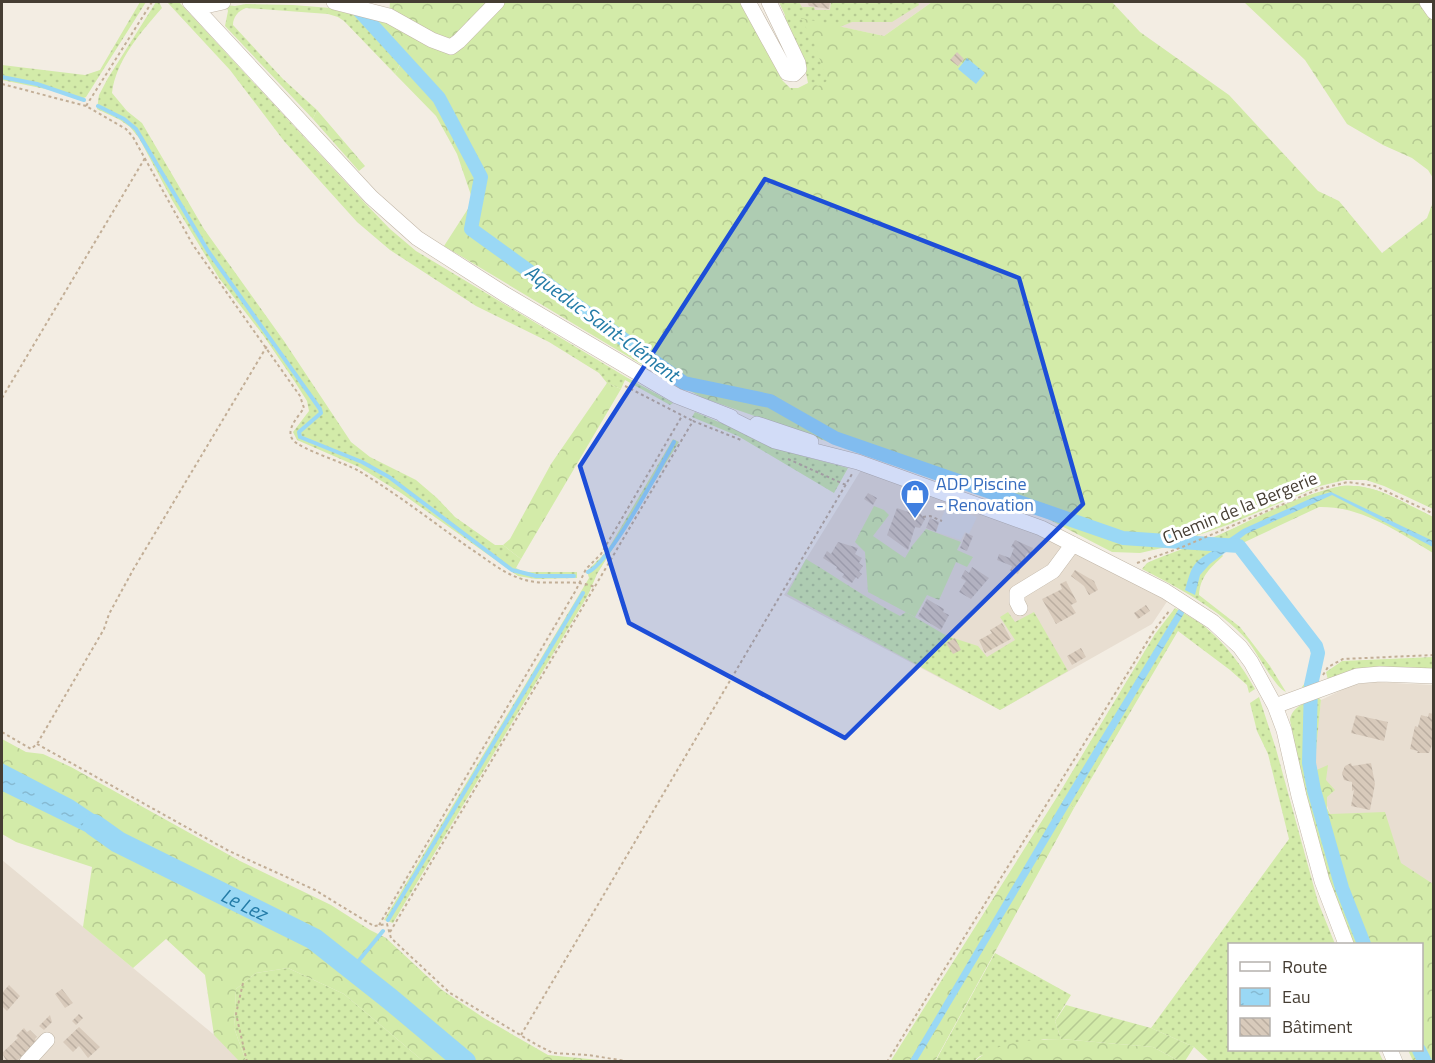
<svg xmlns="http://www.w3.org/2000/svg" width="1435" height="1063" font-family="'Titillium Web',sans-serif">
  <defs>
    <pattern id="grass-dots" width="8" height="8" patternUnits="userSpaceOnUse" patternTransform="scale(1.5)"><rect width="8" height="8" fill="#d3eba9"/><path d="M2 2h.1M6 6h.1" fill="none" stroke="#b6ca92" stroke-width="1.8" stroke-linecap="round"/></pattern>
    <pattern id="forest-crowns" width="20" height="18" patternUnits="userSpaceOnUse" patternTransform="scale(1.5)"><rect width="20" height="18" fill="#d3eba9"/><path d="M2 6a3 3 0 1 1 6 0M12 15a3 3 0 1 1 6 0" fill="none" stroke="#b6ca92"/></pattern>
    <pattern id="garden-furrows" width="10" height="10" patternUnits="userSpaceOnUse" patternTransform="scale(1.5)"><rect width="10" height="10" fill="#d3eba9"/><path d="M-1 1l2-2M0 10L10 0M9 11l2-2" fill="none" stroke="#b6ca92"/></pattern>
    <pattern id="water-ripples" width="26" height="14" patternUnits="userSpaceOnUse" patternTransform="scale(1.5)"><rect width="26" height="14" fill="#9ad8f5"/><path d="M2 4q2-2 4 0t4 0M15 11q2-2 4 0t4 0" fill="none" stroke="#86bad2"/></pattern>
    <pattern id="building-back-hatch" width="6" height="6" patternUnits="userSpaceOnUse" patternTransform="scale(1.5)"><rect width="6" height="6" fill="#d8cabb"/><path d="M-1 5l2 2M0 0l6 6M5-1l2 2" fill="none" stroke="#bbaea1"/></pattern>
  </defs>
  <rect width="100%" height="100%" fill="#f3ede3"/>
  <!-- residential -->
  <path fill="#e8ded1" d="M779,2H932L884,36L785,15Z
    M861,470L1032,532L1066,547L1168,600L1152,624L1000,710L784,595Z
    M1375,682L1433,685V1004L1422,944H1380L1316,777L1314,764L1321,700L1352,685Z
    M2,860L218,1038L240,1061H2Z"/>
  <!-- grass -->
  <path fill="url(#grass-dots)" d="M140,2H146L86,97L79,100L55,91L2,80V65L85,75L100,70Z
    M156,2H159L162,8C141,32 116,60 112,93L127,111L142,123L204,229L284,341L351,442L370,457L416,480L437,498L455,517L495,545H503L521,559L516,568L524,572H577V578L536,579L518,576L401,493L359,467L297,440L293,432L309,411L307,401L293,379L263,335L219,278L172,200L139,138L130,127L120,120L97,109L99,95L108,78Z
    M167,2H179L364,202L390,229L416,251L626,377L673,403L670,405L625,380L621,389L607,383L599,373L549,342L476,306L390,250L357,222L284,141L230,70Z
    M779,2H799L802,7H814L815,10H830L831,2H918L919,5L892,22H852L830,31V81L823,94L806,90L808,83L806,73L785,26V15Z
    M246,4L293,5L331,8L387,21L384,29L402,50V60L395,74L344,21L338,17L328,14L246,8C238,11 233,17 233,25L283,79L317,110L313,119L225,26L228,11L226,5L235,6Z
    M695,412L726,425L773,448L848,468L834,493L738,436L692,417Z
    M673,439L679,442L597,574L588,595L393,923L384,920L589,578L587,571L607,551Z
    M1342,486C1376,483 1403,503 1433,517L1370,508L1321,494L1226,540L1216,548L1223,556C1210,568 1200,577 1199,595L1240,627L1270,666L1286,692C1275,688 1257,652 1247,640C1219,609 1179,588 1142,569L1147,563C1171,552 1196,545 1221,534C1261,517 1299,495 1342,486Z
    M1244,546L1317,641L1322,656L1314,685L1304,688L1302,687C1311,676 1317,660 1313,647L1246,562L1234,551Z
    M806,559C838,578 867,599 900,616L906,612L947,636L978,646L987,657L1015,640L1000,617L1008,612L1015,622L1034,612L1068,671L1000,710L787,594Z
    M1175,608C1185,614 1195,619 1204,626C1225,643 1242,666 1255,689L1249,693L1247,685L1230,670L1178,631L1074,808L1057,797L1155,634Z
    M1433,657V671L1328,680L1326,672L1342,661Z
    M1259,697L1276,749L1318,902L1335,944H1230V1050H1378L1383,1061H1209L1194,1047L1151,1028L1289,839L1268,754L1257,731L1250,703Z
    M1318,697L1321,700L1314,771L1305,776L1361,944H1353L1325,870L1301,777L1290,720C1292,706 1307,702 1318,697Z
    M995,953L1071,995L1055,1021L1061,1039H1044L980,1056L974,1061L935,1062Z
    M288,968L344,994L423,1061H246L234,1028L236,989L256,973Z"/>
  <!-- forest -->
  <path fill="url(#forest-crowns)" d="M390,2H743L782,80L790,88H798L808,83L819,86L827,81L815,45L801,18L884,36L932,2H1112L1140,32L1229,95L1318,191L1339,201L1382,253L1427,218L1433,202V509L1384,486L1366,480H1345L1320,486L1230,524L1162,548L1140,553L1112,552L1046,518L703,398L644,366L444,246L473,201L457,154L436,116L395,74L402,61V50L383,29L389,16Z
    M1244,2H1433V178L1428,170L1412,158L1383,145L1347,124L1305,60Z
    M317,110L365,166L359,171L313,119Z
    M607,383L621,389L521,559L503,545L510,539L551,464Z
    M1342,486C1376,483 1403,503 1433,517V553C1398,532 1362,506 1319,507L1230,549L1225,536L1222,534C1261,515 1299,495 1342,486Z
    M874,506L884,510L889,515L873,536L905,558L912,546L926,529L961,542L957,550L973,557L967,567L956,562L939,600L927,595L915,617L868,592L865,552L855,542Z
    M2,739L26,752L43,754L71,767L240,861L331,905L370,930L386,938L442,990L484,1018L548,1055L609,1061H423L344,994L288,968L256,973L236,989L234,1028L246,1061H239L214,1035L205,975L166,939L133,968L83,927L92,867L16,842L2,834Z
    M1328,765L1326,780L1335,790L1327,797V808L1330,814L1385,812L1401,863L1433,884V1061H1413L1408,1050H1422V944H1361C1337,890 1319,834 1305,775Z
    M1057,797L1074,808L935,1061L890,1062Z
    M1061,1039L1153,1047L1179,1061L974,1062C999,1040 1030,1040 1061,1039Z"/>
  <!-- garden -->
  <path fill="url(#garden-furrows)" d="M1066,1005L1151,1028L1194,1047L1185,1061H1179L1153,1047L1061,1039L1055,1021Z"/>
  <!-- parking -->
  <path fill="#e3e0dc" d="M946,507L977,517L969,534L965,532L961,540L936,532Z"/>
  <!-- water -->
  <path fill="url(#water-ripples)" d="M967,58L985,73L976,84L958,69Z
    M1331,492L1433,541V547L1332,495L1246,534L1232,545L1221,544L1243,529L1314,497Z
    M1217,548L1230,549L1210,564L1200,575L1195,595L1185,590C1193,562 1193,563 1217,548Z
    M1180,607L1186,610L917,1061L909,1062L1064,799Z
    M2,763L73,800L124,834L114,846L2,791Z"/>
  <g fill="none" stroke-linecap="round" stroke-linejoin="round">
    <!-- stream -->
    <path stroke="#9ad8f5" stroke-width="4" d="M2,77L37,84L84,100
      M98,106L124,119L136,129L208,251L320,409L321,413L299,432L300,437L362,462L389,477L512,570L536,576H574
      M588,572C608,565 662,465 674,442
      M388,920L583,593
      M352,969L383,931"/>
    <!-- canal -->
    <path stroke="#9ad8f5" stroke-width="14" d="M354,5L439,98L481,177L471,229L684,383L770,401L835,438L1123,538L1239,546L1316,646L1318,653L1311,685L1309,763L1314,790L1342,888L1364,944
      M1419,1050L1425,1062"/>
    <!-- river -->
    <path stroke="#9ad8f5" stroke-width="22" id="s1" d="M94,825L118,842L314,939L390,999L465,1062"/>
  </g>
  <!-- building -->
  <path fill="url(#building-back-hatch)" d="M807,2H830L829,9L809,6Z
    M957,52L964,59L958,66L950,60Z
    M868,493L877,498L873,505L864,499Z
    M897,508L917,515V513L921,514L925,519L920,528L915,527L908,550L887,535Z
    M930,518L939,522L936,532L926,528Z
    M966,533L973,536L967,551L960,548Z
    M1015,540L1033,548L1031,555L1027,553L1018,574L1010,571L1012,566L997,560L999,554L1010,558L1014,548L1011,547Z
    M838,542L858,548L855,554L862,558L859,563L863,566L859,572L862,574L858,579L856,577L852,583L842,577L844,574L836,569L837,567L823,558L827,551L831,554Z
    M972,567L989,578L971,599L959,592L966,581L961,578L965,570L969,573Z
    M1075,570L1094,581L1098,590L1089,595L1084,586L1071,576Z
    M1066,581L1077,602L1071,605L1076,613L1056,624L1042,599L1062,589L1060,584Z
    M927,599L944,609L943,612L949,615L941,630L918,616Z
    M1146,605L1150,611L1138,619L1134,613Z
    M1002,623L1011,639L985,653L979,640L992,633L990,630Z
    M955,638L961,650L953,654L946,643Z
    M1081,648L1086,657L1072,665L1067,656Z
    M1429,713L1434,714V739L1429,753H1417L1418,751L1410,749L1415,726L1418,727L1421,715L1428,717Z
    M1356,715L1388,722L1384,741L1351,733Z
    M1351,763L1352,766L1371,763L1375,784L1370,810L1351,806L1354,790L1352,791V782L1344,780L1342,773L1345,766Z
    M9,985L20,996L7,1011L2,1006V993Z
    M62,989L73,1003L65,1008L55,994Z
    M79,1014L83,1018L76,1025L72,1021Z
    M50,1015L52,1022L44,1030L39,1026Z
    M79,1027L100,1047L88,1058L79,1046L73,1052L63,1042Z
    M24,1028L27,1032L30,1030L37,1037L35,1039L36,1041L16,1062H7L2,1053L18,1038L16,1036Z"/>
  <g fill="none" stroke-linecap="round" stroke-linejoin="round">
    <!-- minor casing -->
    <g stroke="#c2b7a8" stroke-width="16">
      <path id="minor" d="M190,2L371,197L417,238L506,295L677,396L731,417
        M334,2L389,16L432,40L451,47L459,41L497,2
        M748,2L787,73L794,74L799,69L798,63L769,2
        M1427,2L1434,12
        M198,10L205,6L223,2
        M723,415L775,441L858,462L1041,528L1165,591L1213,622L1240,647L1251,662L1275,706L1284,730L1299,796L1322,881L1346,944
        M757,424L811,442
        M1020,608L1017,602V593L1053,571L1073,544
        M1275,706L1357,676L1380,674L1434,676
        M1390,1050L1395,1062
        M27,1062L47,1040"/>
    </g>
    <!-- path -->
    <path stroke="#c2ae96" stroke-width="2" stroke-dasharray="3 3" stroke-linecap="butt" d="M152,2L86,106L126,129L133,137L193,245L300,396L304,408C298,417 285,430 293,440C300,449 345,463 359,471C397,494 432,521 468,547C484,557 501,572 519,578C544,588 569,577 595,587
      M2,84L86,106
      M625,386L693,421
      M2,398L145,158
      M788,459L846,485
      M923,517L930,516L942,521
      M1137,563L1180,548L1319,489L1348,482L1375,486L1434,514
      M1323,675L1328,667L1343,659L1434,655
      M2,732L31,749L37,744L104,629L109,614L133,570L267,346
      M37,744L229,851L315,890L369,923L374,926L387,924L391,938L450,993L537,1045L553,1053L589,1055L631,1062
      M379,925L576,590L586,569L601,554L682,416
      M390,932L693,421L741,440
      M243,983L236,1014L247,1062
      M521,1035L852,474
      M887,1062L1155,629L1170,610"/>
    <!-- minor -->
    <use href="#minor" stroke="#fff" stroke-width="15"/>
  </g>
  <!-- marked area -->
  <path fill="#1d4ed8" fill-opacity="0.2" stroke="#1d4ed8" stroke-width="4.5" stroke-linejoin="round" d="M765,179L1019,278L1083,504L845,738L629,623L580,466Z"/>
  <!-- icons -->
  <defs>
    <g id="shop-pin" transform="scale(1.5)"><path d="M0 17L-7.5 6A9.5 9.5 0 1 1 7.5 6Z" fill="#3f7fe0" stroke="#fff"/><path d="M-5-2.5h2.3a2.7 3.5 0 0 1 5.4 0H5L5.5 6h-11ZM-1.5-2.5h3a1.5 2.3 0 0 0-3 0Z" fill="#fff"/></g>
  </defs>
  <g fill-rule="evenodd">
    <use href="#shop-pin" x="915" y="494"/>
  </g>
  <g text-anchor="middle" stroke-width="6" stroke-linejoin="round" paint-order="stroke">
    <!-- shop labels -->
    <g font-size="18" fill="#366cbe" stroke="#fff" text-anchor="start">
      <text x="936" y="490">ADP Piscine<tspan x="936" dy="21">- Renovation</tspan></text>
    </g>
    <!-- street labels -->
    <g font-size="18" fill="#453d33" stroke="#fff">
      <text transform="translate(1240 508) rotate(-22)" y="6">Chemin de la Bergerie</text>
    </g>
    <!-- water labels -->
    <g font-size="20" font-style="italic" fill="#237ba7" stroke="#fff">
      <text transform="translate(602 323) rotate(36)" y="7">Aqueduc Saint-Clément</text>
      <text dy="7" stroke="none"><textPath href="#s1" startOffset="170">Le Lez</textPath></text>
    </g>
  </g>
  <!-- border -->
  <rect width="1435" height="1063" fill="none" stroke="#453d33" stroke-width="6"/>
  <!-- legend -->
  <rect x="1228" y="943" width="195" height="108" fill="#ffffff" stroke="#b5b1ad" stroke-width="1.5"/>
  <rect x="1240" y="962" width="30" height="9" fill="#ffffff" stroke="#b5b1ad" stroke-width="1.5"/>
  <text x="1282" y="973" font-size="18" fill="#453d33">Route</text>
  <rect x="1240" y="988" width="30" height="18" fill="url(#water-ripples)" stroke="#b5b1ad" stroke-width="1.5"/>
  <text x="1282" y="1003" font-size="18" fill="#453d33">Eau</text>
  <rect x="1240" y="1018" width="30" height="18" fill="url(#building-back-hatch)" stroke="#b5b1ad" stroke-width="1.5"/>
  <text x="1282" y="1033" font-size="18" fill="#453d33">Bâtiment</text>
</svg>
